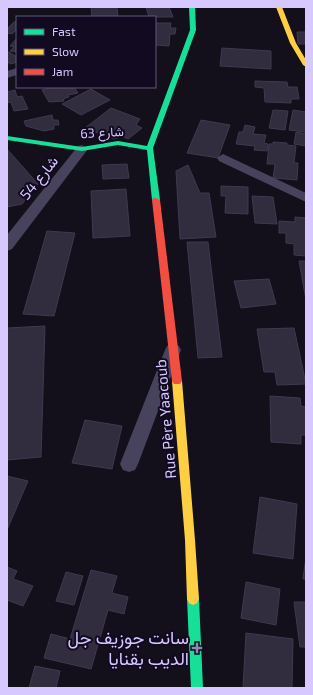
<svg xmlns="http://www.w3.org/2000/svg" width="313" height="695" font-family="'Exo 2',Vazirmatn,sans-serif">
  <rect width="100%" height="100%" fill="#130f1b"/>
  <!-- building -->
  <path fill="#312c3e" stroke="#403950" d="M91,7H117L118,17H92Z
    M146,7H169L173,17H149Z
    M14,22H17V29L12,34L7,33V29Z
    M155,23H171L170,28H176L175,34H170L169,46L155,45Z
    M297,32H306V44H298Z
    M17,38V52L10,51L14,47L10,46Z
    M222,48L271,51V69L220,66Z
    M7,51L17,57V62L11,64L7,62Z
    M255,81L287,82L288,87H297L299,99H291V103L265,102L264,88L255,87Z
    M54,87H74L78,93L68,95L69,97L63,99L64,101L49,102L42,90Z
    M91,89L110,100L81,115L62,104Z
    M15,90L17,97L22,96L28,109L14,111L11,102L7,103V92Z
    M111,108L140,119L136,125L142,128L128,139L122,136L114,139L85,128Z
    M273,110L288,111L285,130L269,128Z
    M293,110L306,112V132L289,130Z
    M52,115L53,120H58L59,125H54V129L44,131L26,126L24,121Z
    M201,120L230,125L218,158L187,153Z
    M245,125L255,127L253,134L266,135L264,143L268,144L267,151L254,150L255,146L236,144L239,132H243Z
    M296,132L306,134V146L294,144Z
    M273,142L287,143V145L296,146L294,163H298L297,180L273,178L275,164H267L269,144H273Z
    M7,149L38,184L22,204L7,207Z
    M127,164L129,178L103,179L102,165Z
    M188,165L200,193H209L216,237L180,239L176,171Z
    M221,186L248,187V214L225,213L226,196H221Z
    M126,189L130,236L93,238L91,191Z
    M252,196L273,197L277,224L255,223Z
    M295,217L306,218V256L294,255V244L286,243V233H279V221L295,222Z
    M47,231L75,233L54,316L23,314Z
    M187,242H208L222,357L198,358Z
    M299,261H306V300Z
    M269,279L276,304L241,308L234,281Z
    M45,326L41,457L7,460V328Z
    M294,328L306,384L277,385L275,372H264L257,329Z
    M270,396L300,398L301,406L306,407V435H301V444L271,442Z
    M85,420L122,426L112,469L72,463Z
    M7,476L28,481L7,530Z
    M260,497L297,504L293,559L253,553Z
    M306,557V579H303Z
    M7,567L17,571L13,579L33,586L23,606L7,600Z
    M91,570L117,576L112,593L128,597L124,614L108,610L91,669L44,658L51,634L70,639Z
    M66,572L83,576L74,605L56,601Z
    M246,582L280,589L276,625L241,618Z
    M294,602H306V647H300Z
    M246,633L293,639L292,688H243Z
    M35,666L60,671L56,688H29Z"/>
  <g fill="none" stroke-linecap="round" stroke-linejoin="round">
    <!-- street -->
    <path fill="#48435c" fill-rule="evenodd" d="M17,68V75L7,78V71Z
      M82,145L88,149L12,249L7,251V235L11,230L78,146Z
      M223,154L306,193V202L219,161L217,158Z
      M173,344L179,346L181,350L138,464L135,470L129,472L123,470L120,464L165,350L167,346Z"/>
    <!-- fast -->
    <path fill="#16e098" fill-rule="evenodd" d="M189,7H195L196,30L153,148L160,200L159,202H156L152,200L147,150L118,145L82,151L7,140V136L82,147L118,141L147,146L190,30Z
      M193,593L197,595L199,599L203,688H191L187,599L189,595Z"/>
    <!-- slow -->
    <path fill="#ffcf43" fill-rule="evenodd" d="M276,7H282L296,43L306,60V67L303,65L290,43Z
      M177,377L180,378L182,381L195,540L199,599L197,603L193,605L189,603L187,599L185,540L172,381L174,378Z"/>
    <!-- jam -->
    <path fill="#f24e42" fill-rule="evenodd" d="M153,198H156L160,200L182,381L180,384H174L172,381L152,200Z"/>
  </g>
  <!-- markers -->
  <path fill="#9288af" stroke="#110a20" stroke-width="1.5" d="M195 642h4v4h4v4h-4v4h-4v-4h-4v-4h4z"/>
  <g text-anchor="middle" stroke-width="4" stroke-linejoin="round" paint-order="stroke">
    <!-- far-street labels -->
    <g font-size="13" fill="#d7c9ff" stroke="#110a20">
      <text transform="translate(102 132) rotate(-3)" y="5">شارع 63</text>
    </g>
    <!-- street labels -->
    <g font-size="15" fill="#d7c9ff" stroke="#110a20">
      <text transform="translate(39 178) rotate(-51)" y="5">شارع 54</text>
      <text transform="translate(166 419) rotate(-95)" y="5">Rue Père Yaacoub</text>
    </g>
    <!-- near-poi labels -->
    <g font-size="18" fill="#d7c9ff" stroke="#110a20" text-anchor="end">
      <text x="189" y="644">سانت جوزيف جل<tspan x="189" dy="21">الديب بقنايا</tspan></text>
    </g>
  </g>
  <!-- border -->
  <rect width="313" height="695" fill="none" stroke="#d7c9ff" stroke-width="16"/>
  <!-- legend -->
  <rect x="16" y="16" width="140" height="72" fill="#110a20" stroke="#605679"/>
  <rect x="24" y="29" width="20" height="6" fill="#16e098" stroke="#605679"/>
  <text x="52" y="36" font-size="12" fill="#d7c9ff">Fast</text>
  <rect x="24" y="49" width="20" height="6" fill="#ffcf43" stroke="#605679"/>
  <text x="52" y="56" font-size="12" fill="#d7c9ff">Slow</text>
  <rect x="24" y="69" width="20" height="6" fill="#f24e42" stroke="#605679"/>
  <text x="52" y="76" font-size="12" fill="#d7c9ff">Jam</text>
</svg>
